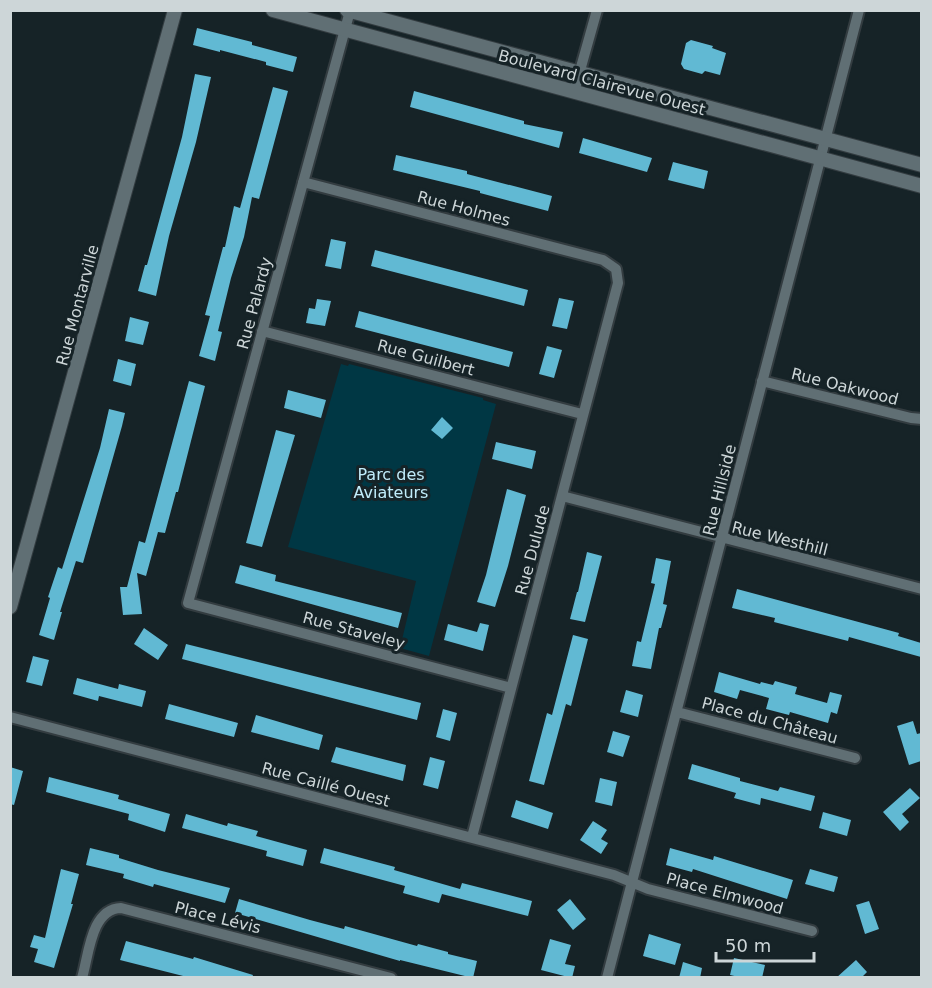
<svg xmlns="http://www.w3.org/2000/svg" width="932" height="988" font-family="'DejaVu Sans',sans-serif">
  <rect width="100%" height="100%" fill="#162327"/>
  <!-- green -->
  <path fill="#003744" d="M341,364L348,366L349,364L483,398V400L496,404L429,656L400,648L416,581L288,547Z"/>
  <!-- building -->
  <path fill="#61b9d3" d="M197,28L252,42V45L297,57L293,72L266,65V62L220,50V52L193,45Z
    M691,40L713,46L712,48L726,53L720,75L705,71L702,74L684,69L681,64L686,43Z
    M195,74L211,77L196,142L169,236L156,296L138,291L145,265H147L182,137Z
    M273,87L288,91L259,199L252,197L244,237L231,278L218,331L222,332L215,361L199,356L210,316L205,315L223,247H225L234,206L240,208Z
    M414,91L524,121V124L563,132L559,148L410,107Z
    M583,138L652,158L647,172L579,153Z
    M396,155L467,171V174L552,196L548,211L480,193V191L393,170Z
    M673,162L708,171L704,189L668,180Z
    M331,239L346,242L341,269L325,266Z
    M375,250L528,290L524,306L371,266Z
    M559,298L574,301L567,329L552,326Z
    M317,299L331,301L325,326L306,323L309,308L315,309Z
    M359,311L513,352L509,367L355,327Z
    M130,317L149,322L143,345L125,341Z
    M547,346L562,350L554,378L539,374Z
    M118,359L136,364L131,386L113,381Z
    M189,381L205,386L178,492H176L165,533L158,532L146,576L137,573L142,614L123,615L120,587H127L139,541L145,543Z
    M288,390L326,400L321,418L284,408Z
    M109,409L125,413L122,426L83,563L76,561L60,612H62L54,640L39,635L50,598L48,597L58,567L62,569L100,448Z
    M442,417L453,428L442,439L431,430Z
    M276,430L295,435L262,547L246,543Z
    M496,442L536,451L532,469L492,459Z
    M507,489L526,495L508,566L495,607L477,602L486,575Z
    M587,552L602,556L585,622L570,619L577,592H578Z
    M656,558L671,561L663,604L667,605L661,628H659L651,669L632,666L637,641L641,642L655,584L651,583Z
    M240,565L276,575L275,581L402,613L398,628L235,583Z
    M737,589L899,633L898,636L921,643V657L849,637L848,641L774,622L775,618L732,608Z
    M480,623L489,625L483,651L444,640L448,624L477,632Z
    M144,628L168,645L158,660L134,644Z
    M573,635L588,639L571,706L566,704L544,785L529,781L547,713L552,715Z
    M186,644L421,703L417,720L182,659Z
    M33,656L49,660L42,686L26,682Z
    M719,672L760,684L761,682L773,685L775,681L797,687L795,694L827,703L830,692L842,695L837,714L831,712L828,723L790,712L789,715L766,709L769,698L740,690L737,699L714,692Z
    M77,678L118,689L119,684L146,691L142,707L99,696L98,701L73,694Z
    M626,690L643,695L638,717L620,712Z
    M169,704L238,723L234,737L165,719Z
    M443,709L457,713L450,741L436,737Z
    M256,715L323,735L319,750L251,732Z
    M913,721L917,734L921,733V761L909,765L897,726Z
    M613,731L630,736L623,757L607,752Z
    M336,747L406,765L403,781L331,762Z
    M430,757L445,761L438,789L423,785Z
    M692,764L740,778V781L778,791L780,787L815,796L811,811L761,798L760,805L734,798L736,793L688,779Z
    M10,767L23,771L14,805L10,804Z
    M49,777L119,795L118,799L170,814L165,832L128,820L129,814L46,792Z
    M600,778L617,782L612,806L595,802Z
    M910,788L920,798L902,814L909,822L900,831L883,812Z
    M516,800L553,813L548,829L511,817Z
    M823,812L851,820L847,836L819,828Z
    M186,814L227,826L228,823L258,831L256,836L307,850L303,866L266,856L267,851L182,828Z
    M593,821L607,830L601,839L608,843L601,854L580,840Z
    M90,848L119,855V858L158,870L230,888L225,903L154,884L153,887L123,878L124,874L86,865Z
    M324,848L395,867L394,870L460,889L462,883L532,901L528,916L442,894L439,903L403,893L405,886L320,863Z
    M670,848L713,860L714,856L793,880L787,899L693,869L692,872L666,865Z
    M61,869L79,874L71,904H73L54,968L34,962L38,949L30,947L34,935L45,938Z
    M810,869L838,877L834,892L805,884Z
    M239,899L310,920L344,929L345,926L417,946L418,944L448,952V954L477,961L473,978L400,960V961L235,913Z
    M570,899L586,919L573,930L557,910Z
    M869,901L879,929L865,934L856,905Z
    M649,934L681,944L675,965L643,956Z
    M550,939L571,945L565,964L575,966L572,978L541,970Z
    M126,941L193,959L194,957L253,975L252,978H191L120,960Z
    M734,958L765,965L762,978H743L730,975Z
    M856,960L867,972L861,978H836Z
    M683,962L702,968L700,978H679Z"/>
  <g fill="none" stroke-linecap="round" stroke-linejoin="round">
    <!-- minor casing -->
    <g stroke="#333c40" stroke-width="14">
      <path id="minor" d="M350,11L188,603L511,688
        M574,92L597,10
        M303,182L603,260L616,269L618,283L472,837
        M262,331L582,414
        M762,381L911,418L922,419
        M562,496L922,589
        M677,712L855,758
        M10,717L614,875L648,889L812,931
        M82,978C89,954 91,909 121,908L391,978
        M607,978L859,10"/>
    </g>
    <!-- tertiary casing -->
    <g stroke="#333c40" stroke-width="16">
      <path id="tertiary" d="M273,10L922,186
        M347,10L922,165
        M10,607L175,10"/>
    </g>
    <!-- minor -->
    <use href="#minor" stroke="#606f74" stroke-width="10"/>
    <!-- tertiary -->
    <use href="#tertiary" stroke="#606f74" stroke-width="14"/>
  </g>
  <g text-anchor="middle" stroke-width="6" stroke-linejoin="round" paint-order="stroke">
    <!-- street labels -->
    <g font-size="16" fill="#cdd6d8" stroke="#162327">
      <text transform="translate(602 82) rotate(15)" y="6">Boulevard Clairevue Ouest</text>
      <text transform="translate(464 208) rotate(15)" y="6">Rue Holmes</text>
      <text transform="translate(254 303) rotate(-75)" y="6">Rue Palardy</text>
      <text transform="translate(77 305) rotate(-75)" y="6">Rue Montarville</text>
      <text transform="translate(426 357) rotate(15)" y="6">Rue Guilbert</text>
      <text transform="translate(845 386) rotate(14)" y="6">Rue Oakwood</text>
      <text transform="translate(719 490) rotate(-76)" y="6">Rue Hillside</text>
      <text transform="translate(780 538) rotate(14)" y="6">Rue Westhill</text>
      <text transform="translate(532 550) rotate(-75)" y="6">Rue Dulude</text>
      <text transform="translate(354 630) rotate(15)" y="6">Rue Staveley</text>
      <text transform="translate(770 720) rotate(15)" y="6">Place du Château</text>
      <text transform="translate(326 784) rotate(15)" y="6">Rue Caillé Ouest</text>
      <text transform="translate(725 893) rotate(15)" y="6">Place Elmwood</text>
      <text transform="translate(218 917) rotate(14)" y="6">Place Lévis</text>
    </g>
    <!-- park labels -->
    <g font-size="16" fill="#c0ecfa" stroke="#162327">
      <text x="391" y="480">Parc des<tspan x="391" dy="18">Aviateurs</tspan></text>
    </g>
  </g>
  <!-- border -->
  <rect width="932" height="988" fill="none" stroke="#cdd6d8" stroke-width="24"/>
  <!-- scale -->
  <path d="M716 952v9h98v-9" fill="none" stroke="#cdd6d8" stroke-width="3"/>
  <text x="725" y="952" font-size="18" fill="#cdd6d8" stroke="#162327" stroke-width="4.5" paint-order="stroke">50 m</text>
</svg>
